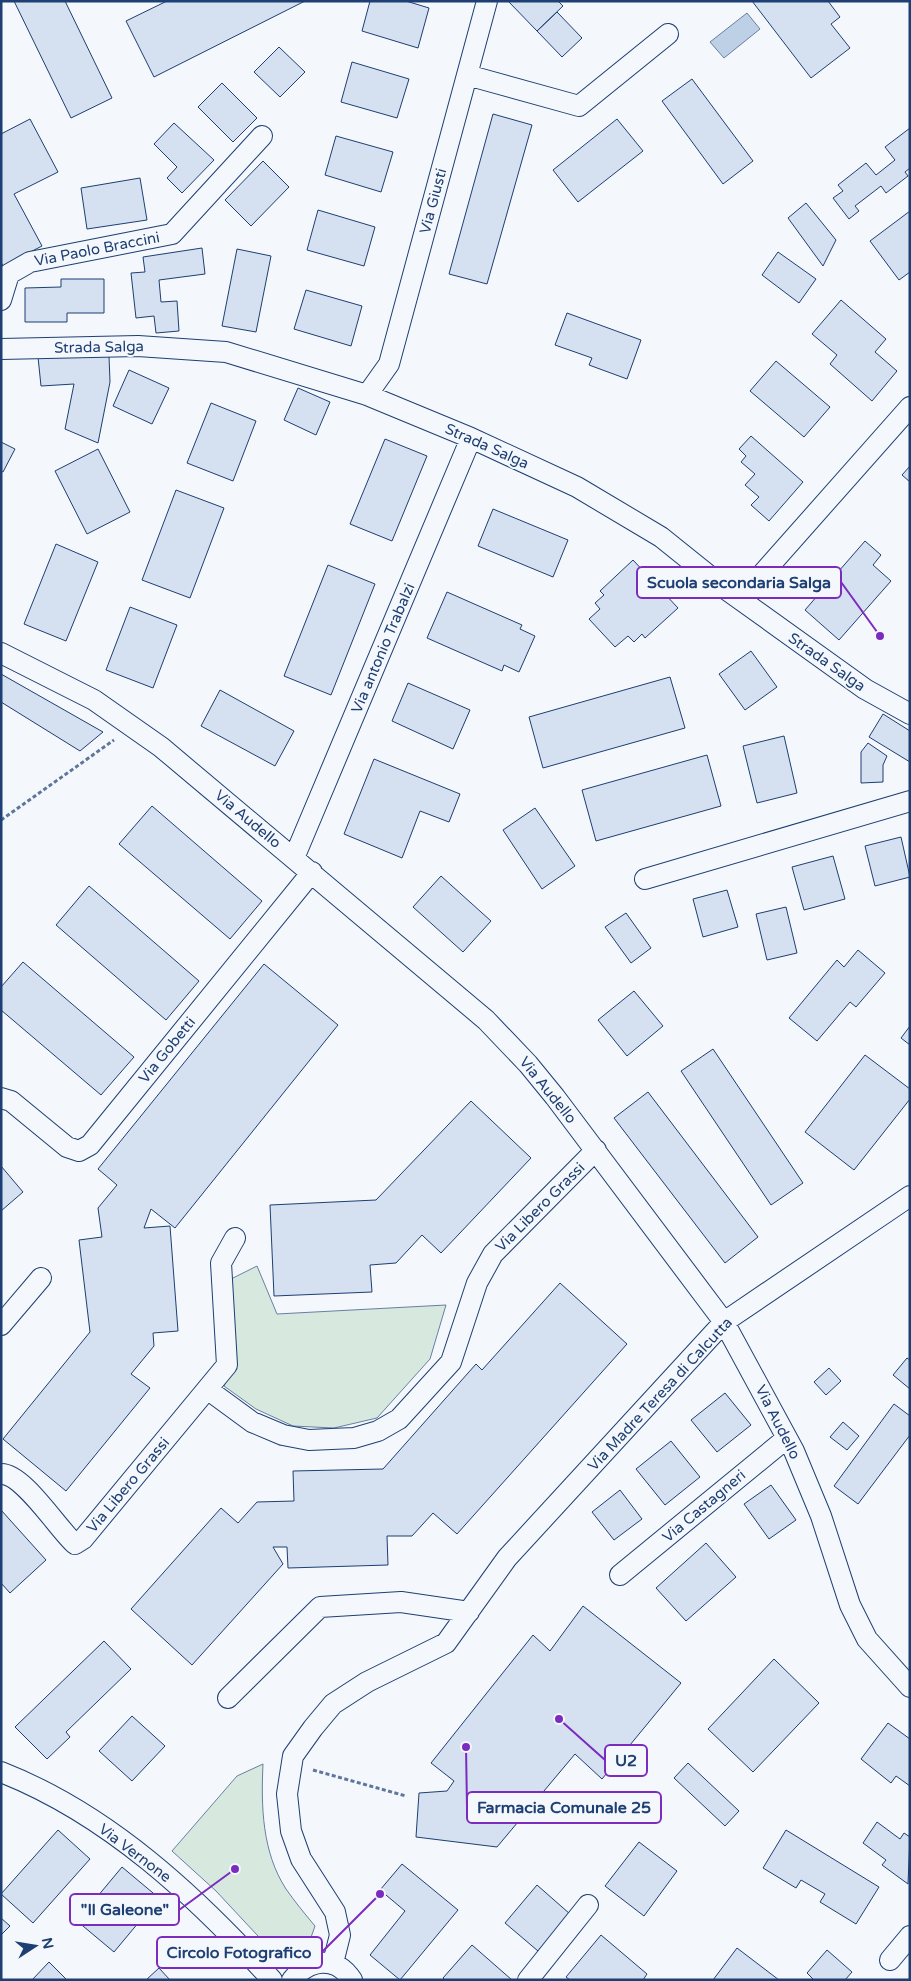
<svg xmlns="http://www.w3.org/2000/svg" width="911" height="1981" font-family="'Varela Round',sans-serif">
  <rect width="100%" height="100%" fill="#f4f7fb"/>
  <!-- green -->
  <path fill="#d7e8df" stroke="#687fa3" d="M257,1266L277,1314L446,1305L430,1359L377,1418L334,1428L293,1426L256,1409L224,1386L232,1369L227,1281Z
    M263,1764C261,1806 262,1852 286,1889C295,1902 305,1914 315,1926L309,1943L292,1954L276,1951L258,1936L216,1891L172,1851L237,1776Z"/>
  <!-- water -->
  <path fill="#bed0e5" stroke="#687fa3" d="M747,13L760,29L724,58L710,42Z"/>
  <!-- building -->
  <path fill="#d5e0f0" stroke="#1d3f73" d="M14,1H65L112,98L71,118Z
    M167,1H305L154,77L126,21Z
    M370,1H406L429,8L418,48L362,31Z
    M508,1H558L563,6L537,31Z
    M752,1H828L840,17L831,24L850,48L811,78Z
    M557,12L582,38L562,57L537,31Z
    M279,47L305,72L280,97L254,72Z
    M352,62L409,79L397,118L341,102Z
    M692,79L753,161L723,184L662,101Z
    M222,83L257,118L233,142L198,107Z
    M493,114L532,125L487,284L449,274Z
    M30,119L58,172L14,194L42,246L3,266L1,262V134Z
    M617,119L643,151L578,202L553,170Z
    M174,123L214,160L182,193L167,178L177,167L154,144Z
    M910,128V168L905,172L908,176L886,193L881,186L855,206L859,211L849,219L833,198L843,191L838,185L866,163L876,175L895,160L885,147Z
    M336,136L393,152L381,192L325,175Z
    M263,161L289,187L251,226L225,200Z
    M140,178L147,220L87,229L81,188Z
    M806,203L836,240L823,266L788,218Z
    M318,210L375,227L364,266L307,250Z
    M910,211V272L899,280L870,241Z
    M202,248L205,274L159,280L161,302L177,301L179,331L156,333L154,316L136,318L131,273L145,272L143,257Z
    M237,249L271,256L256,332L222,326Z
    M778,252L816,279L799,303L762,275Z
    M61,279H104V313H67V322H25V288L61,287Z
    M306,290L362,306L351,346L294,329Z
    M841,300L886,339L875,352L897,371L872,401L830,364L837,355L812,334Z
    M567,313L641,340L627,379L589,365L592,358L555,345Z
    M109,356L110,382L98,443L65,429L74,384L41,386L38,357Z
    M776,361L830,407L804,437L750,391Z
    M129,370L169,388L152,424L113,406Z
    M298,388L330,402L316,435L284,420Z
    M211,403L256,421L233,481L187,463Z
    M751,436L803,482L769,521L751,505L759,497L745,485L755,474L741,462L746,456L739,449Z
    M385,439L427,456L392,541L350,524Z
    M1,442L15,449L3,472L1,471Z
    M98,449L130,512L87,534L55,471Z
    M910,466V482L902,475Z
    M176,490L224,508L190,598L142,580Z
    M493,509L568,540L553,577L478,546Z
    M865,541L881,555L873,565L891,581L839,640L805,610Z
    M56,544L98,562L66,641L24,624Z
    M633,560L678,608L645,638L642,634L634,642L628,636L615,647L589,619L600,609L595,603L604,595L600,591Z
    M328,565L375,584L331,695L284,676Z
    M447,592L522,625L520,629L535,636L519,672L504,665L502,671L427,638Z
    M130,607L177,625L153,688L106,670Z
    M751,651L777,687L745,710L719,674Z
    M1,674L103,732L80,751L1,702Z
    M670,677L685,728L543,768L529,717Z
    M408,683L470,710L453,749L392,721Z
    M220,690L294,731L275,766L201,726Z
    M883,714L910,731V762L869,737Z
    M784,736L797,793L757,803L743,746Z
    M868,743L887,756L883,765V782L861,783V752Z
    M707,755L721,806L596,841L582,790Z
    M374,759L460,794L449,822L420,811L402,858L344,834Z
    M152,806L262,901L230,939L119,844Z
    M535,808L575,866L542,889L503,830Z
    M901,837L910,877L875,886L865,846Z
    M833,856L845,899L804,910L792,867Z
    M441,876L491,921L463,952L413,907Z
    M89,886L199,981L166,1020L56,925Z
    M727,890L738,927L703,937L693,899Z
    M786,907L797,953L767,960L756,914Z
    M626,913L651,948L631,963L605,927Z
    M858,950L885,973L856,1007L850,1002L817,1041L789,1018L837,960L844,967Z
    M23,962L134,1057L101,1095L1,1010V987Z
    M264,964L338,1025L175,1228L151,1209L144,1228L170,1226L178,1331L153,1333L154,1346L131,1374L150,1388L66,1491L3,1439L90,1332L79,1240L102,1237L98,1208L117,1185L98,1169Z
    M634,991L663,1026L627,1056L598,1020Z
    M910,1026V1045L901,1038Z
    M713,1049L803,1183L771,1205L681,1071Z
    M865,1055L910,1089V1099L854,1170L805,1132Z
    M648,1092L758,1237L725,1263L614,1118Z
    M471,1101L531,1158L441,1253L422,1235L396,1263L370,1265L372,1292L274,1296L270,1205L376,1200Z
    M1,1166L23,1192L1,1211Z
    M560,1283L627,1344L457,1534L433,1513L412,1536H387L388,1565L288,1568L287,1547H273L283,1564L192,1665L131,1609L221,1508L238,1523L257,1502L294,1501L293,1471L383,1469L476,1364L482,1370Z
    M907,1358L910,1360V1389L893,1375Z
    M829,1368L841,1381L826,1395L814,1382Z
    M725,1393L751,1425L717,1452L691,1420Z
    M894,1404L910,1416V1435L858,1504L834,1486Z
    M843,1422L859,1436L847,1450L830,1437Z
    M671,1441L700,1477L665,1505L636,1469Z
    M771,1485L796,1520L769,1539L744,1504Z
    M620,1490L642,1519L614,1540L592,1512Z
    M1,1510L46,1560L10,1593L1,1583Z
    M706,1543L736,1577L686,1621L656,1588Z
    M583,1606L681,1683L602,1779L575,1754L497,1847L416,1837L419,1793L447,1791L454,1781L431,1763L533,1635L550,1651Z
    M104,1641L131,1669L66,1732L70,1737L47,1759L15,1727Z
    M774,1659L819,1703L753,1772L708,1729Z
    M132,1716L165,1746L132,1781L99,1751Z
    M888,1723L910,1739V1786L896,1776L891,1783L861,1759Z
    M688,1763L739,1811L725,1826L674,1778Z
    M877,1822L900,1839L904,1833L910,1837L908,1884L882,1865L886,1860L863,1843Z
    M58,1830L90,1859L33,1923L1,1894Z
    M786,1830L879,1887L856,1924L820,1902L825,1894L801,1880L796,1888L763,1868Z
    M639,1842L677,1871L644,1916L605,1886Z
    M402,1864L458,1910L400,1980L370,1955L405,1911L380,1890Z
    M122,1867L159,1898L114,1952L77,1921Z
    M537,1885L570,1914L538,1951L505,1923Z
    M1,1918L10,1926L1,1935Z
    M601,1935L647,1974L643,1980H570L566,1977Z
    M472,1945L512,1980H445L443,1978Z
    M737,1948L779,1980H713Z
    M827,1950L852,1972L845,1980H814L807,1973Z
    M49,1962L67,1980H32Z
    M159,1968L170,1980H146Z"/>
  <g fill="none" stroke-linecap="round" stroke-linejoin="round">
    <!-- minor casing -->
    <g stroke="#1d3f73" stroke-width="22">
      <path id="minor" d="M467,75L579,106L668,34
        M1,300L9,274L30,262L172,234L262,136
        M1,349L138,346L226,352L367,395L471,438L577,487L661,537L727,590L865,689L910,714
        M367,395L389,364L487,1
        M740,599L910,407
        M1,653L94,700L161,747L486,1020L528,1064L555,1097L724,1322L794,1451L821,1516L850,1605L867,1639L910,1687
        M294,858L471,438
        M645,879L910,801
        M1,1098L11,1101L67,1147L79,1151L90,1145L312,872
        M1,1325L41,1278
        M207,1389L252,1422L283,1435L309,1440L354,1438L378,1431L399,1419L451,1362L477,1283L493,1254L596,1150
        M1,1474C23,1473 58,1529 75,1544L83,1539L227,1365L221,1263L235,1238
        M620,1575L787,1438
        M228,1698L320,1607L401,1602L469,1612
        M1,1772C108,1814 196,1896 272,1980
        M890,1960L910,1936
        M333,1963L340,1935L335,1912L301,1859L291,1831L287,1794L293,1756L313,1728L333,1704L367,1682L446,1643L507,1558L724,1322L910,1196
        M292,1980C309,1959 336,1955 352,1980
        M528,1980L588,1905"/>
    </g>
    <!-- path -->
    <path stroke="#5e769c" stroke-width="3" stroke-dasharray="4 2.5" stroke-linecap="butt" d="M1,820L114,740
      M313,1770L406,1796"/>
    <!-- minor -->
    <use href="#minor" stroke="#f4f7fb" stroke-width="20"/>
  </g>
  <g text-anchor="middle" stroke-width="4" stroke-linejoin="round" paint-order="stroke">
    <!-- street labels -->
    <g font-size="15" fill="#1d3f73" stroke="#f4f7fb">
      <text transform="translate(433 201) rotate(-75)" y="5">Via Giusti</text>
      <text transform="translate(97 249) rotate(-11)" y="5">Via Paolo Braccini</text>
      <text transform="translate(99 347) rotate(-1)" y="5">Strada Salga</text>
      <text transform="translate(487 446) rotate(24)" y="5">Strada Salga</text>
      <text transform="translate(383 648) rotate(-67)" y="5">Via antonio Trabalzi</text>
      <text transform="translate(827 662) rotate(35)" y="5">Strada Salga</text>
      <text transform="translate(248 819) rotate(40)" y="5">Via Audello</text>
      <text transform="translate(167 1050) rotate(-51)" y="5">Via Gobetti</text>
      <text transform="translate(548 1090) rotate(51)" y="5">Via Audello</text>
      <text transform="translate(540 1207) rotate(-45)" y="5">Via Libero Grassi</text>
      <text transform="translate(660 1394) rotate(-47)" y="5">Via Madre Teresa di Calcutta</text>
      <text transform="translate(778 1422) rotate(63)" y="5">Via Audello</text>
      <text transform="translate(128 1485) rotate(-50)" y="5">Via Libero Grassi</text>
      <text transform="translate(704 1506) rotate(-40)" y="5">Via Castagneri</text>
      <text transform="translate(135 1853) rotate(37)" y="5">Via Vernone</text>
    </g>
  </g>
  <!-- callouts -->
  <path fill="none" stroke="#7b2cbf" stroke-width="2" d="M880 636L841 582M559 1719L605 1760M466 1747L467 1807M235 1869L179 1910M380 1894L322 1952"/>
  <g fill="#7b2cbf" stroke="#f4f7fb" stroke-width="2">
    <circle cx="880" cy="636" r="5"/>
    <circle cx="559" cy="1719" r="5"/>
    <circle cx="466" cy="1747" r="5"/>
    <circle cx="235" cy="1869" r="5"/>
    <circle cx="380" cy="1894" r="5"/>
  </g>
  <g fill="#f4f7fb" stroke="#7b2cbf" stroke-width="2">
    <rect x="637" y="567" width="204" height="31" rx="5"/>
    <rect x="605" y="1745" width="42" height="31" rx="5"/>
    <rect x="467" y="1792" width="194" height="31" rx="5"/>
    <rect x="70" y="1894" width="109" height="31" rx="5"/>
    <rect x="157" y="1937" width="165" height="31" rx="5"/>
  </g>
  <g font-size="16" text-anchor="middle" font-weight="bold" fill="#1d3f73">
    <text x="739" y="588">Scuola secondaria Salga</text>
    <text x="626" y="1766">U2</text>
    <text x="564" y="1813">Farmacia Comunale 25</text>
    <text x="125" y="1915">"Il Galeone"</text>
    <text x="239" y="1958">Circolo Fotografico</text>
  </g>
  <!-- border -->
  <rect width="911" height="1981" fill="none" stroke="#1d3f73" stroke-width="5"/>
  <!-- north arrow -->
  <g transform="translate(35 1946) rotate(78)" stroke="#f4f7fb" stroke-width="4" paint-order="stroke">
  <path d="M0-4L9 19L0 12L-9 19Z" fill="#1d3f73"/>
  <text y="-8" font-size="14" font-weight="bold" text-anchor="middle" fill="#1d3f73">N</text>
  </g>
</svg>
